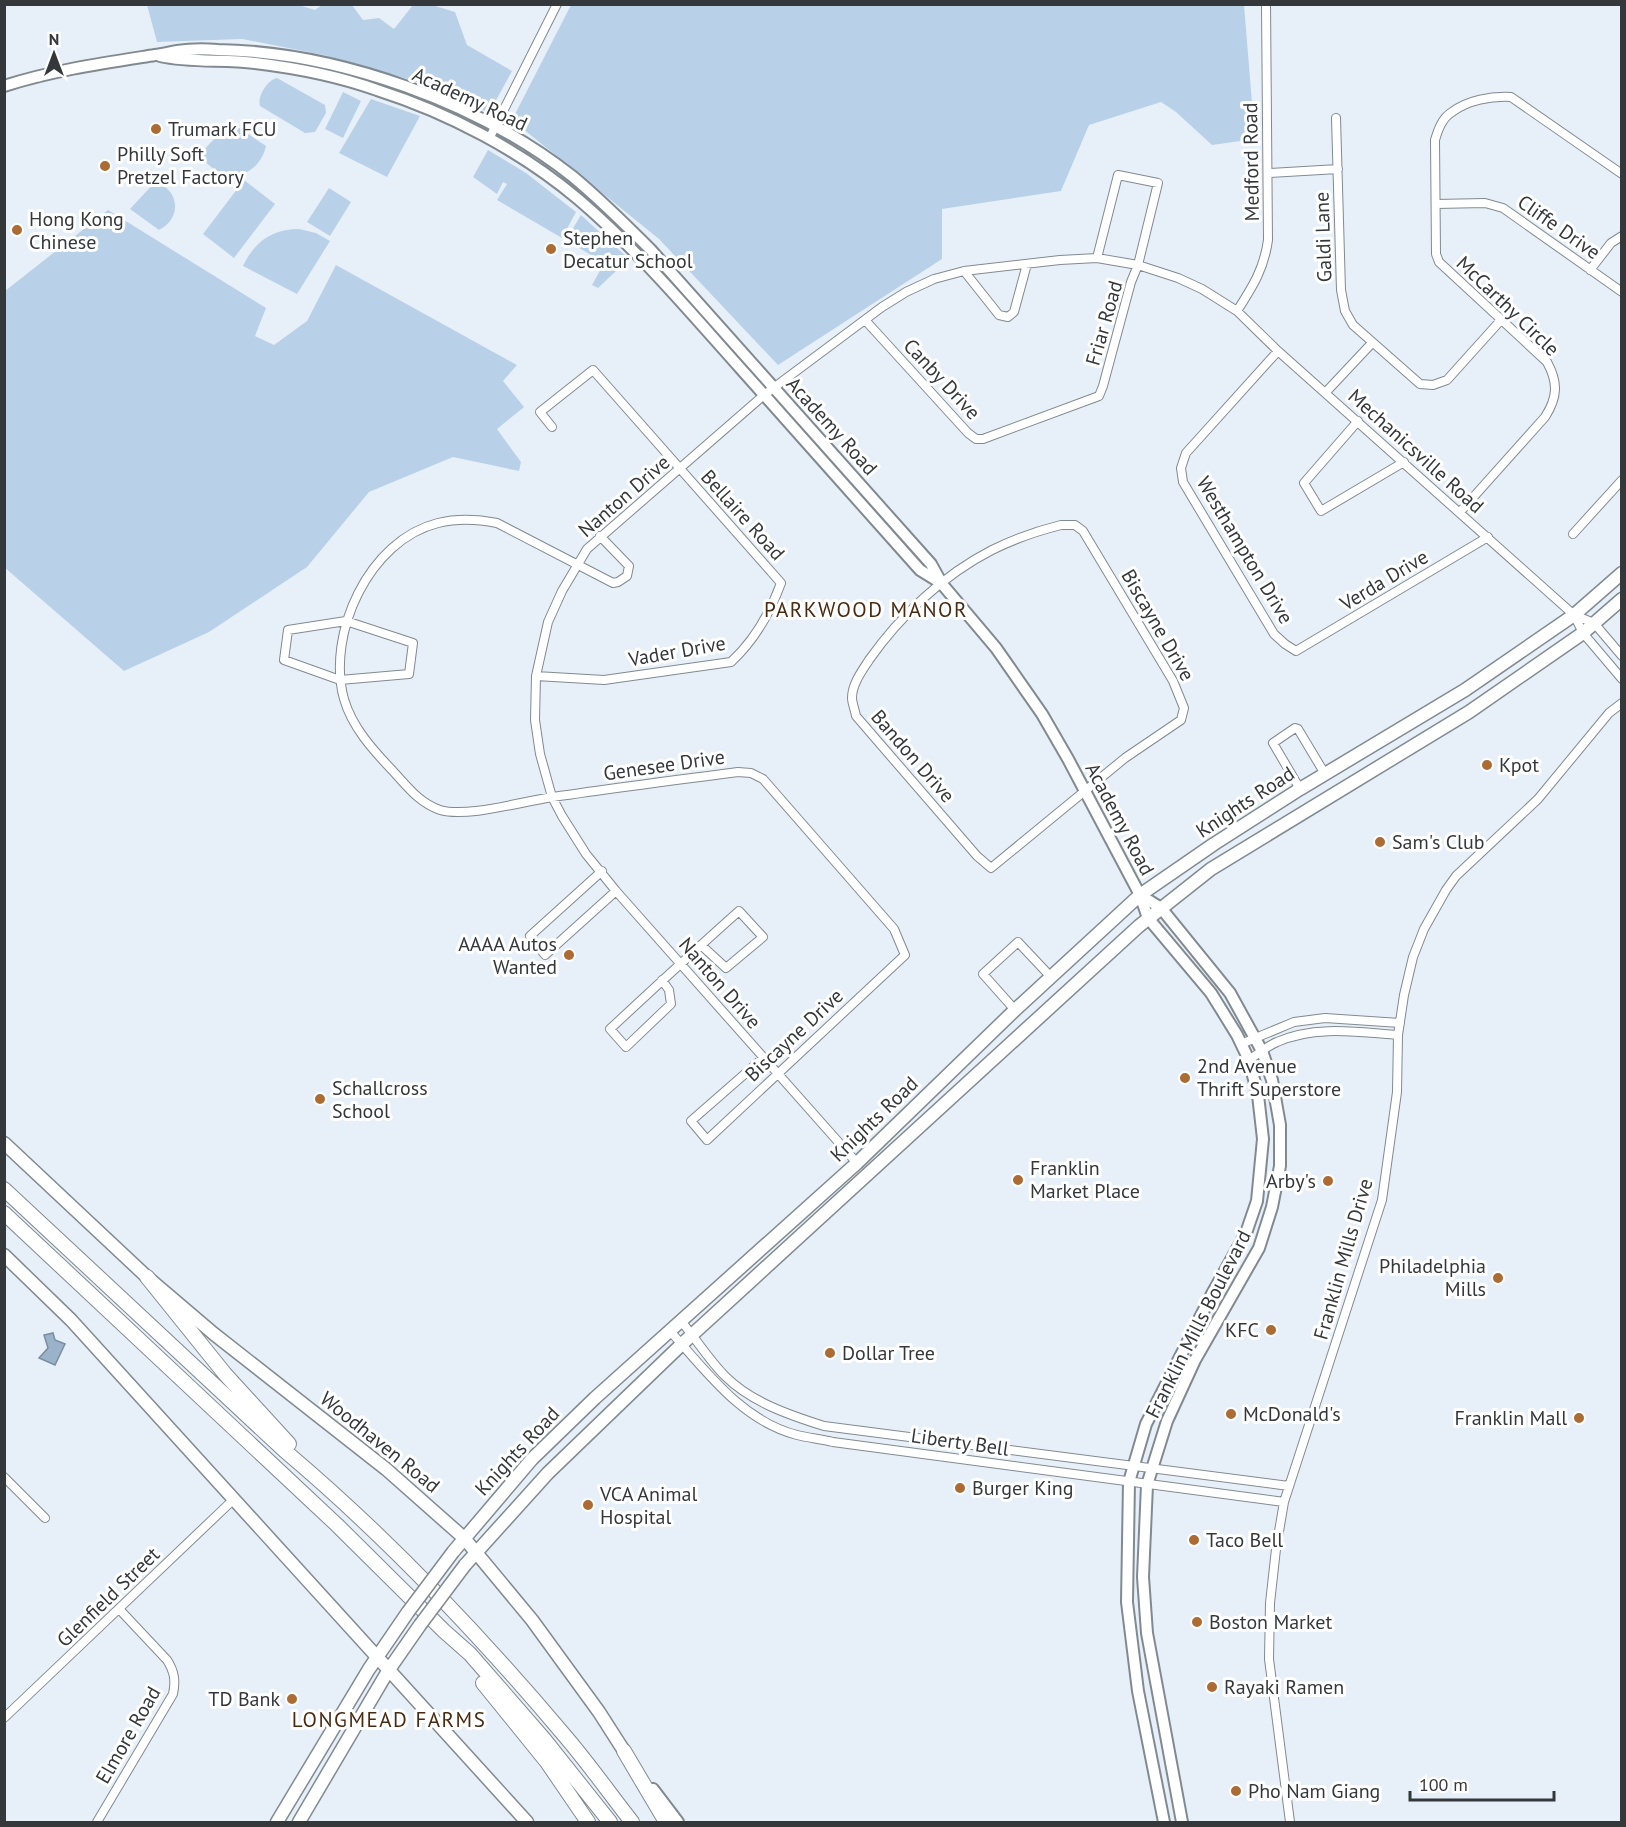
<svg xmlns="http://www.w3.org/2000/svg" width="1626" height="1827" font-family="'PT Sans',sans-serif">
  <rect width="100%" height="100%" fill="#e7f0f8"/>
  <!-- green -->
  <path fill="#b9d1e8" d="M295,4L315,10L322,5H352L363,20L379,18L394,29L413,5H432L455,12L467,45L512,71L489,113L414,81L324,55L242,39L157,42L147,5Z
    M1244,5L1255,139L1212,145L1176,112L1161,102L1089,125L1061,191L942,209V259L778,365L659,239L512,120L571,5Z
    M277,78L325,105L326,113L315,132L305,133L260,106C257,97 267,80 277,78Z
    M343,92L361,101L343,138L325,129Z
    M371,99L420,116L387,177L339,153Z
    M230,122L266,146C258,181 218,185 200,154Z
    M488,150L526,173L576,212L562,238L497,200L507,184L503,182L497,194L473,177Z
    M244,180L275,204L234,258L203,234Z
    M155,182C180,189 182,219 159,230L130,209Z
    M329,188L351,202L330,236L307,222Z
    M108,210L266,308L255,336L274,345L307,321L336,265L517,365L503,381L524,407L497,429L521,462L519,471L453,457L369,492L307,567L209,632L124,671L4,567L5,291Z
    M581,215L629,259L598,288L592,285L604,263L566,240Z
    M299,229L316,233L330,241L297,294L243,266C254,242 272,229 299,229Z"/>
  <!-- water -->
  <path fill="#9ab2ca" stroke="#7c8d9f" stroke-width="1.5" d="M53,1333L55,1340L65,1344L55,1365L39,1358L48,1348L44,1335Z"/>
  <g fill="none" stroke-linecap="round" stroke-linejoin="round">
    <!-- street casing -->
    <g stroke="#828a91" stroke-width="10">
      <path id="street" d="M1336,118L1341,290L1345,311L1353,325L1420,384L1433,385L1447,380L1501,320
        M489,139L557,4
        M1268,173L1338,169
        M1436,204L1485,203L1503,208L1622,292
        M1590,270L1611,243L1622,236
        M964,271L999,315L1008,317L1014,312L1027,264
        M1237,311C1253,286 1264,269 1268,240L1266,4
        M865,320L968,433L976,439H983L1099,396L1103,386L1131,282L1138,265L1158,183L1118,175L1097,258
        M1278,351L1186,453L1181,468L1183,482L1274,634L1285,644L1296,651L1488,537
        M1326,392L1372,343
        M1358,421L1304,483L1321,511L1404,462
        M1460,512L1545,417C1558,397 1558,382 1547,362L1439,262L1436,254L1435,140C1438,130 1442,118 1452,112C1468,100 1491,96 1511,97L1622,174
        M1061,525H1075L1083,531L1173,681L1184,708L1181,720L1125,758L991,868L977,856L856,716C855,710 852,703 852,698C852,684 862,671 869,660C900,616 943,575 992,550C1014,539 1037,531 1061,525Z
        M1573,534L1622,480
        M600,536L629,566L627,576L618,582L613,583L497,523C477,519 458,518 438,523C369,540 326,634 344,699C352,727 373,750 392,770C407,786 419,803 440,810C467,818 524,801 553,797C614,788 676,780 738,772L751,773L763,779L894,929L905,955L707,1140L691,1121L763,1058
        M1574,615L1583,633L1622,679
        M346,621L413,643L409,674L340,680L284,660L288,630Z
        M536,676L604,680L731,662C755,640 770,613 781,583L593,370L540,412L552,427
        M1300,789L1273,743L1295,728L1298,729L1325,774
        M602,871L530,936L545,955L616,891
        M662,980L669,990L671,1004L626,1047L610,1029C653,989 695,950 739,911L763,937L726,968L701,945
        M1015,1010L983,974L1018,942L1051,977
        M1241,1044L1294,1022L1325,1018L1400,1023
        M1249,1060C1258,1054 1267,1046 1277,1042C1315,1025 1358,1032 1398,1035
        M857,1163L616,891L586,854L562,816L552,797L540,754L535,720L536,676L548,622L562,591L587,549L764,395L882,307L906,292L934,279L964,271L1060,260L1097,258L1138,265L1178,278L1202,289L1237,311L1278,351L1574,615L1594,623L1622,656
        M681,1321C696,1339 709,1360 725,1376C751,1402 789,1415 824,1426L1289,1486
        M670,1331C706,1371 742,1421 797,1435C809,1438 821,1439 833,1442L1284,1502
        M4,1477L45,1518
        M4,1718L234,1499
        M97,1822L173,1694C176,1680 174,1671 167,1660L120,1610
        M1290,1822L1269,1659L1270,1603L1276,1549L1284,1502L1382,1200L1397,1092L1398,1035L1404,995L1413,957L1424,929L1446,890L1456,876L1538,799L1609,713L1622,703"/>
    </g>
    <!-- secondary casing -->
    <g stroke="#828a91" stroke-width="14">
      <path id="secondary" d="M160,56C191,63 223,59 255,63C297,68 338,76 377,90C449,113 521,151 578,199C638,250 689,311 741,369C801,436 860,503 920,570L941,583
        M4,86C54,70 104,63 155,55C163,54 170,52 177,51C190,49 205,49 218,50C338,52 478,102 572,176C600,199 626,225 651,250L931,564L942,584L996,648L1042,714L1068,759L1140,895L1148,918L1211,993L1237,1035L1249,1060L1258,1095L1263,1139L1257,1201L1246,1233L1212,1294L1146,1424L1129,1482L1127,1602L1138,1691L1164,1822
        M1140,895L1161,908L1230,993L1262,1051L1272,1080L1280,1125V1166L1272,1207L1259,1248L1195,1360L1167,1421L1147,1485L1143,1577L1147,1633L1182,1822
        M653,1789L678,1822"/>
    </g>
    <!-- primary casing -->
    <g stroke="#828a91" stroke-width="15">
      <path id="primary" d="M4,1143L147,1277L214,1334L386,1469L464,1538L532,1620L599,1712L624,1751
        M4,1255L71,1320L527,1822
        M453,1552L532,1459L595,1398L857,1163L1015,1010L1140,895L1214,844L1300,789L1465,690L1574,615L1622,573
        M465,1565L548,1473L682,1344L1139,926L1211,869L1469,712L1583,633L1622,599
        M277,1822L369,1669L408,1612
        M299,1822L388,1671L420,1625"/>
    </g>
    <!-- highway casing -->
    <g stroke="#828a91" stroke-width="16">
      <path id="highway" d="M4,1189L285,1451C387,1537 479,1634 565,1736C589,1764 610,1794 632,1822
        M4,1213L337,1525L444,1631L470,1654L544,1739L610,1822
        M147,1277L225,1374L289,1444
        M483,1683L547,1762L588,1822
        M624,1751L666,1822"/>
    </g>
    <!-- street -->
    <use href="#street" stroke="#fff" stroke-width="8"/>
    <!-- secondary -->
    <use href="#secondary" stroke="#fff" stroke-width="10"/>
    <!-- primary -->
    <use href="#primary" stroke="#fff" stroke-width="12"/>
    <!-- highway -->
    <use href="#highway" stroke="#fff" stroke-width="14"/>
    <!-- primary-bridge casing -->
    <g stroke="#828a91" stroke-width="15" stroke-linecap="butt">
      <path id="primary-bridge" d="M408,1612L453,1552
        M420,1625L465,1565"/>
    </g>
    <!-- primary-bridge -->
    <use href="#primary-bridge" stroke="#fff" stroke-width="12"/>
  </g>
  <!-- markers -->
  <g fill="#ab6b33" stroke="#fff" stroke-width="2">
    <circle cx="156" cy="129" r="6"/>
    <circle cx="105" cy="166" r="6"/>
    <circle cx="17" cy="230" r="6"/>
    <circle cx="551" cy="249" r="6"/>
    <circle cx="1487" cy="765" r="6"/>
    <circle cx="1380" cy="842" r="6"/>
    <circle cx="569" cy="955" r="6"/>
    <circle cx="1185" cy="1078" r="6"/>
    <circle cx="320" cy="1099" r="6"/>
    <circle cx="1018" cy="1180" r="6"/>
    <circle cx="1328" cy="1181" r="6"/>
    <circle cx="1498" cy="1278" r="6"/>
    <circle cx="1271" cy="1330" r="6"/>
    <circle cx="830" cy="1353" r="6"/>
    <circle cx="1231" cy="1414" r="6"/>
    <circle cx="1579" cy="1418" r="6"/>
    <circle cx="960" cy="1488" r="6"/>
    <circle cx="588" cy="1505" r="6"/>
    <circle cx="1194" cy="1540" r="6"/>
    <circle cx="1197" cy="1622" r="6"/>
    <circle cx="1212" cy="1687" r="6"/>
    <circle cx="292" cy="1699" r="6"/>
    <circle cx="1236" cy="1791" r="6"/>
  </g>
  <g text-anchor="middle" stroke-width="6" stroke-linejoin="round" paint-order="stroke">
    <!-- street labels -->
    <g font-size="20" fill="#35383b" stroke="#fff">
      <text transform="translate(470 99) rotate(25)" y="7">Academy Road</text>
      <text transform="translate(1251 162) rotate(-91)" y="7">Medford Road</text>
      <text transform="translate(1559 227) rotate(35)" y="7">Cliffe Drive</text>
      <text transform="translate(1323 237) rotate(-92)" y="7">Galdi Lane</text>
      <text transform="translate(1508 306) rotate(44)" y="7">McCarthy Circle</text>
      <text transform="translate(1104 323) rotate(-74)" y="7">Friar Road</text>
      <text transform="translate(942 379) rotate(47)" y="7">Canby Drive</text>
      <text transform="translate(832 426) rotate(48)" y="7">Academy Road</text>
      <text transform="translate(1416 451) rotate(42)" y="7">Mechanicsville Road</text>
      <text transform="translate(624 496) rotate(-41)" y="7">Nanton Drive</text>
      <text transform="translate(743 515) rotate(48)" y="7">Bellaire Road</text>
      <text transform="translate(1245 550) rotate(59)" y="7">Westhampton Drive</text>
      <text transform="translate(1384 580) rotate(-31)" y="7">Verda Drive</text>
      <text transform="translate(1158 625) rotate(60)" y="7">Biscayne Drive</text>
      <text transform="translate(677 651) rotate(-10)" y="7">Vader Drive</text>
      <text transform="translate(913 756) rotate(49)" y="7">Bandon Drive</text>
      <text transform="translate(664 765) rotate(-8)" y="7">Genesee Drive</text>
      <text transform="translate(1245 802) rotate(-33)" y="7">Knights Road</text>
      <text transform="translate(1120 819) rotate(62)" y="7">Academy Road</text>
      <text transform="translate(720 983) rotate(49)" y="7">Nanton Drive</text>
      <text transform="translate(794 1035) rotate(-43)" y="7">Biscayne Drive</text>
      <text transform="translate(874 1119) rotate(-44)" y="7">Knights Road</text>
      <text transform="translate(1343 1259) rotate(-74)" y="7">Franklin Mills Drive</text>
      <text transform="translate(1198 1324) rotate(-63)" y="7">Franklin Mills Boulevard</text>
      <text transform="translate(380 1442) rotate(39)" y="7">Woodhaven Road</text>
      <text transform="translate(960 1442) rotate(8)" y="7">Liberty Bell</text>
      <text transform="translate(517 1451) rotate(-47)" y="7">Knights Road</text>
      <text transform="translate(108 1597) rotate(-44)" y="7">Glenfield Street</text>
      <text transform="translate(128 1735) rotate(-60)" y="7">Elmore Road</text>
    </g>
    <!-- poi labels -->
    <g font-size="20" fill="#35383b" stroke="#fff" text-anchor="start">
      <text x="168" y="136">Trumark FCU</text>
      <text x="117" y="161">Philly Soft<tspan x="117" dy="23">Pretzel Factory</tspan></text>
      <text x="29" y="226">Hong Kong<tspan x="29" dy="23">Chinese</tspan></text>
      <text x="563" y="245">Stephen<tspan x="563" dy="23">Decatur School</tspan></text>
      <text x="1499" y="772">Kpot</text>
      <text x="1392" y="849">Sam's Club</text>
      <text x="557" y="951" text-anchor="end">AAAA Autos<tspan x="557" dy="23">Wanted</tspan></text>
      <text x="1197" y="1073">2nd Avenue<tspan x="1197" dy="23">Thrift Superstore</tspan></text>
      <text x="332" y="1095">Schallcross<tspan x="332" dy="23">School</tspan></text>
      <text x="1030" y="1175">Franklin<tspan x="1030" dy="23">Market Place</tspan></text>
      <text x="1316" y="1188" text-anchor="end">Arby's</text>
      <text x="1486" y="1273" text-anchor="end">Philadelphia<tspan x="1486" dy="23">Mills</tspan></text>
      <text x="1259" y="1337" text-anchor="end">KFC</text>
      <text x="842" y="1360">Dollar Tree</text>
      <text x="1243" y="1421">McDonald's</text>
      <text x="1567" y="1425" text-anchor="end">Franklin Mall</text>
      <text x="972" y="1495">Burger King</text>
      <text x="600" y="1501">VCA Animal<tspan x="600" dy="23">Hospital</tspan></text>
      <text x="1206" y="1547">Taco Bell</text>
      <text x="1209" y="1629">Boston Market</text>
      <text x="1224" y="1694">Rayaki Ramen</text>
      <text x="280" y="1706" text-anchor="end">TD Bank</text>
      <text x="1248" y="1798">Pho Nam Giang</text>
    </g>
    <!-- neighbourhood labels -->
    <g font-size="21" letter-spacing="1.5" fill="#4a2b11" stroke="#fff">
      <text x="866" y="617">PARKWOOD MANOR</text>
      <text x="389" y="1727">LONGMEAD FARMS</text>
    </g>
  </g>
  <!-- border -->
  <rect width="1626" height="1827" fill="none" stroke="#35383b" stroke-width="12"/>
  <!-- north arrow -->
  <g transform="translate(54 54)" stroke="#ffffff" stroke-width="4.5" paint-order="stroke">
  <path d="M0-4.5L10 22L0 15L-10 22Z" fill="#35383b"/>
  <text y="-9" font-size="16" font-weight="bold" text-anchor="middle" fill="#35383b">N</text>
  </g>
  <!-- scale -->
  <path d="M1410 1791v9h144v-9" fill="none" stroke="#35383b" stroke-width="3"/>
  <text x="1419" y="1791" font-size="18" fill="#35383b" stroke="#ffffff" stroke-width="4.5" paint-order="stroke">100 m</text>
</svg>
